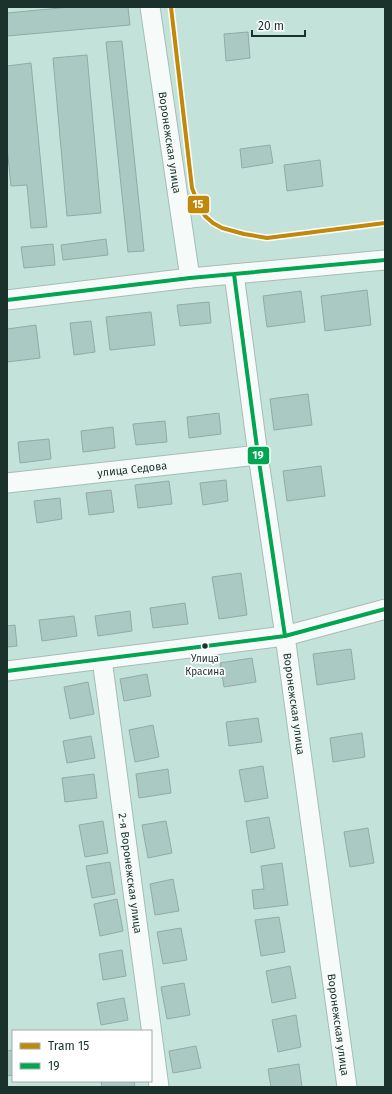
<svg xmlns="http://www.w3.org/2000/svg" width="392" height="1094" font-family="'Fira Sans',sans-serif">
  <rect width="100%" height="100%" fill="#c3e2da"/>
  <!-- building -->
  <path fill="#aac9c2" stroke="#93aba5" d="M71,7H128L130,25L7,36V13Z
    M248,32L250,58L226,61L224,34Z
    M122,41L144,251L128,252L106,42Z
    M87,55L101,213L67,216L53,58Z
    M31,63L47,227L31,228L27,185L11,186L7,147V66Z
    M270,145L273,163L242,168L240,149Z
    M320,160L323,186L287,191L284,165Z
    M106,239L108,255L63,260L61,245Z
    M53,244L55,265L24,268L21,247Z
    M367,290L371,325L325,331L321,296Z
    M301,291L305,322L267,327L263,296Z
    M209,302L211,323L180,326L177,305Z
    M151,312L155,345L110,350L106,317Z
    M91,321L95,352L74,355L70,323Z
    M36,325L40,358L7,362V329Z
    M308,394L312,425L274,430L270,399Z
    M219,413L221,434L189,438L187,417Z
    M165,421L167,442L136,445L133,424Z
    M113,427L115,448L83,452L81,431Z
    M49,439L51,459L20,463L18,442Z
    M321,466L325,496L287,501L283,471Z
    M226,480L228,501L203,505L200,483Z
    M169,481L172,504L138,508L135,485Z
    M111,490L114,512L89,515L86,493Z
    M60,498L62,519L37,523L34,501Z
    M241,573L247,615L219,619L212,577Z
    M185,603L188,624L153,628L150,608Z
    M130,611L132,631L98,636L95,616Z
    M74,616L77,636L42,641L39,620Z
    M15,625L17,646L7,647V626Z
    M351,649L355,679L317,685L313,654Z
    M252,658L256,682L224,687L220,663Z
    M147,674L151,696L124,701L120,679Z
    M88,682L94,714L70,719L64,687Z
    M258,718L262,742L229,746L226,722Z
    M153,725L159,757L135,762L129,730Z
    M362,733L365,757L333,762L330,738Z
    M91,736L95,758L67,763L63,741Z
    M263,766L268,798L245,802L239,770Z
    M168,769L171,793L139,798L136,774Z
    M94,774L97,798L65,802L62,778Z
    M269,817L275,848L251,853L246,821Z
    M103,821L108,853L85,857L79,825Z
    M166,821L172,853L148,858L142,825Z
    M368,828L374,863L350,867L344,832Z
    M110,862L115,894L92,898L86,866Z
    M282,863L288,905L254,909L252,890L264,889L261,866Z
    M173,879L179,911L155,915L150,884Z
    M117,899L123,931L100,936L94,904Z
    M279,917L285,952L261,956L255,920Z
    M181,928L187,960L163,964L157,932Z
    M122,950L126,976L103,980L99,954Z
    M290,966L296,998L272,1003L266,971Z
    M184,983L190,1015L167,1019L161,987Z
    M124,998L128,1020L101,1025L97,1003Z
    M296,1015L301,1047L278,1052L272,1020Z
    M196,1046L201,1068L173,1073L169,1051Z
    M13,1050V1075L7,1076V1051Z
    M299,1064L302,1087H271L268,1069Z
    M101,1081H134L135,1087H102Z"/>
  <g fill="none" stroke-linecap="round" stroke-linejoin="round">
    <!-- minor casing -->
    <g stroke="#a5bdb7" stroke-width="21">
      <g id="minor">
        <path id="s1" d="M150,7L190,278"/>
        <path id="s2" d="M234,274L258,455L285,636L347,1087"/>
        <path d="M7,300L190,278L385,260"/>
        <path id="s3" d="M7,483L258,455"/>
        <path id="s4" d="M102,659L159,1087"/>
        <path d="M7,671L285,636L382,610L385,609"/>
      </g>
    </g>
    <!-- minor -->
    <use href="#minor" stroke="#f6fbf9" stroke-width="19"/>
    <!-- bus-1 casing -->
    <g stroke="#fff" stroke-width="7">
      <path id="bus-1" d="M234,274L258,455L285,636
        M7,300L190,278L385,260
        M7,671L285,636L385,609"/>
    </g>
    <!-- bus-1 -->
    <use href="#bus-1" stroke="#00a651" stroke-width="4"/>
    <!-- tram-1 casing -->
    <g stroke="#fff" stroke-width="7">
      <path id="tram-1" d="M171,7L192,188L199,206L205,216L213,223L222,228L244,234L267,238L385,223"/>
    </g>
    <!-- tram-1 -->
    <use href="#tram-1" stroke="#c0890b" stroke-width="4"/>
  </g>
  <!-- markers -->
  <circle fill="#1a312c" stroke="#fff" stroke-width="1.5" cx="205" cy="646" r="3.5"/>
  <g text-anchor="middle" stroke-width="3.5" stroke-linejoin="round" paint-order="stroke">
    <!-- bus labels -->
    <g font-size="10" fill="#1a312c" stroke="#fff">
      <text x="205" y="662">Улица<tspan x="205" dy="13">Красина</tspan></text>
    </g>
    <!-- street labels -->
    <g font-size="11" fill="#1a312c" stroke="#fff">
      <text dy="4" stroke="none"><textPath href="#s1" startOffset="137">Воронежская улица</textPath></text>
      <text dy="4" stroke="none"><textPath href="#s3" startOffset="126">улица Седова</textPath></text>
      <text dy="4" stroke="none"><textPath href="#s2" startOffset="434">Воронежская улица</textPath></text>
      <text dy="4" stroke="none"><textPath href="#s4" startOffset="216">2-я Воронежская улица</textPath></text>
      <text dy="4" stroke="none"><textPath href="#s2" startOffset="758">Воронежская улица</textPath></text>
    </g>
  </g>
  <g stroke="#fff" stroke-width="1.5">
    <rect x="187" y="195" width="23" height="19" rx="4" fill="#c0890b"/>
    <rect x="247" y="446" width="23" height="19" rx="4" fill="#00a651"/>
  </g>
  <g font-size="11" text-anchor="middle" font-weight="bold" fill="#fff">
    <text x="198" y="208">15</text>
    <text x="258" y="459">19</text>
  </g>
  <!-- border -->
  <rect width="392" height="1094" fill="none" stroke="#1a312c" stroke-width="16"/>
  <!-- legend -->
  <rect x="12" y="1030" width="140" height="52" fill="#ffffff" stroke="#a3adab"/>
  <rect x="20" y="1043" width="20" height="6" fill="#c0890b" stroke="#a3adab"/>
  <text x="48" y="1050" font-size="12" fill="#1a312c">Tram 15</text>
  <rect x="20" y="1063" width="20" height="6" fill="#00a651" stroke="#a3adab"/>
  <text x="48" y="1070" font-size="12" fill="#1a312c">19</text>
  <!-- scale -->
  <path d="M252 30v6h53v-6" fill="none" stroke="#1a312c" stroke-width="2"/>
  <text x="258" y="30" font-size="12" fill="#1a312c" stroke="#ffffff" stroke-width="3" paint-order="stroke">20 m</text>
</svg>
